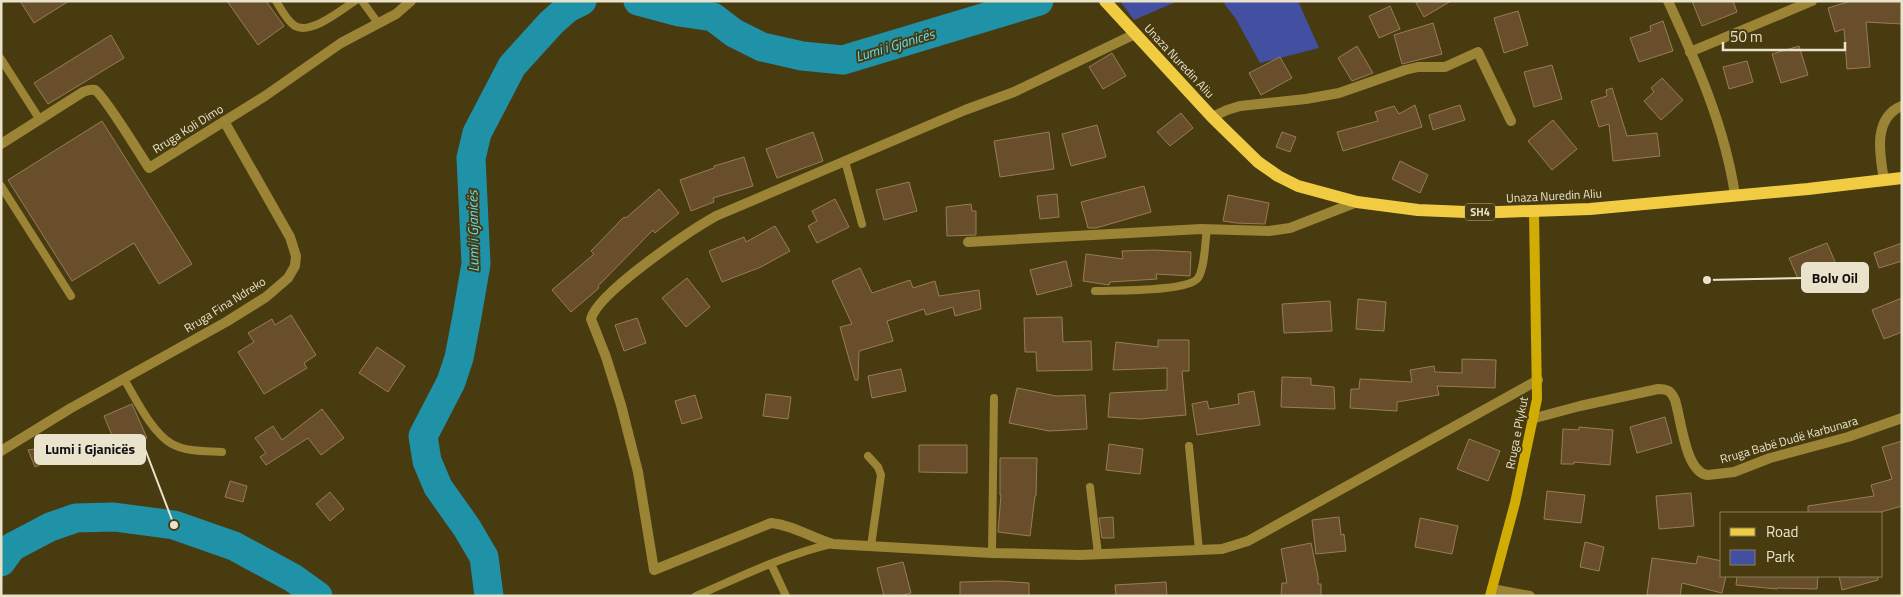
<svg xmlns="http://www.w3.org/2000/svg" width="1903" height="597" font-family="'Titillium Web',sans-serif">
  <rect width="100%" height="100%" fill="#473b0f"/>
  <!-- green -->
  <path fill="#434fa0" d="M1120,1H1178L1134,20Z
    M1222,1H1298L1319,48L1260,63L1236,19Z"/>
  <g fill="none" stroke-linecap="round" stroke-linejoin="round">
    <!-- river -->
    <path stroke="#1f92a7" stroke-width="29" d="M638,1L679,12L713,17L734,33L762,47L802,56L843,60L1039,1
      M1,562L12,547L50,527L76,518L114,517L174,525L234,546L293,578L318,596
      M489,596L484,557L467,528L438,487L427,461L423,436L451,382L459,358L467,316L476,264L471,158L477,133L512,66L551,23L568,8L582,1"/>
  </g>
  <!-- building -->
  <path fill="#684e2a" stroke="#997c57" d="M20,1H69L34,23Z
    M227,1H266L284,26L258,45Z
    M1415,1H1451L1424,17Z
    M1692,1H1733L1737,12L1702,26Z
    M1851,1H1902V24L1866,22L1870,67L1847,69L1844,29L1835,32L1828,8Z
    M1390,6L1400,29L1379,38L1369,16Z
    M1518,11L1528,45L1504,53L1494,18Z
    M1663,21L1673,51L1639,62L1630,38L1651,31L1650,26Z
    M1433,23L1442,54L1402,64L1394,35Z
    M111,35L124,58L48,104L34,83Z
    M1357,46L1373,73L1352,81L1338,58Z
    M1799,46L1808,75L1781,83L1772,54Z
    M1112,53L1126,76L1103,89L1089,67Z
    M1280,57L1292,78L1261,95L1249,73Z
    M1747,61L1753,82L1729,89L1723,67Z
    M1552,65L1562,99L1534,107L1524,72Z
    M1662,78L1683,100L1661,120L1644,101L1654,92L1651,88Z
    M1612,88L1627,136L1657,133L1660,156L1613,161L1609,124L1599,127L1591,101L1607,96L1606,90Z
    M1415,105L1422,127L1343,151L1337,132L1378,121L1375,112L1394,106L1399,114Z
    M1460,105L1465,120L1433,130L1429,115Z
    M1181,113L1193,128L1170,146L1157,132Z
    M1553,120L1577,149L1552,170L1528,141Z
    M102,121L192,264L159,284L134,243L72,281L8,180Z
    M1097,125L1106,157L1071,166L1062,134Z
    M813,132L823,161L777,178L766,149Z
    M1049,132L1054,169L1000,177L994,141Z
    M1282,132L1296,137L1290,152L1276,147Z
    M744,157L753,186L713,198L714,202L691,211L680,180L714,168V166Z
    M1400,161L1428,175L1420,193L1392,179Z
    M909,182L917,211L884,220L876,190Z
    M1144,186L1151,212L1096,228H1088L1081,202Z
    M659,189L679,213L655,233L653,230L598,286L599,288L571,312L552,290L594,254L591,251L624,217L626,218Z
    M1057,194L1059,217L1040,219L1037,196Z
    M1228,195L1269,203L1265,224L1236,223L1223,221Z
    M835,199L849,227L817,243L808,226L817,221L812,211Z
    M971,204L972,211H976V235L947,236L946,207Z
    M775,226L790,251L761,267L722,282L709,251L744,237L746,242Z
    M1827,243L1836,264L1798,279L1789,258Z
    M1902,243V261L1879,268L1874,253Z
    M1154,250L1191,252L1190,276L1156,274L1157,279L1110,282L1109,285L1083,281L1086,254L1123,259L1122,251Z
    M1066,261L1072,286L1037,295L1030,270Z
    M860,268L872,293L910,280L913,288L935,281L939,296L979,290L981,309L955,316L953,307L926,315L924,309L887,321L893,341L859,351L858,380H855L840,327L852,324L832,281Z
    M687,278L710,307L686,327L662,298Z
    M1902,298V332L1884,339L1872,310Z
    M1358,299L1386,302L1384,331L1356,329Z
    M1330,301L1332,331L1284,333L1282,304Z
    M291,315L316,355L304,363L307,368L264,394L238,352L254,342L248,333L272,319L275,325Z
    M1062,317L1063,342L1091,341L1092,370L1037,371L1036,352H1025L1024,318Z
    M637,318L646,343L624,351L615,325Z
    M1158,340H1189V371H1182L1186,415L1140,419L1108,417L1110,393L1167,390V368L1113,370L1116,342L1158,347Z
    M377,347L405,366L388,392L359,373Z
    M1462,359L1496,360L1495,388L1437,386L1439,395L1397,402V411L1350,408L1351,389H1359L1360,379L1412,382L1410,370L1434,366L1435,372L1462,373Z
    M901,369L906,391L872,398L868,376Z
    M1282,377L1311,378V385L1334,387L1335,409L1281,407Z
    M1017,388L1056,396L1085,395L1087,429L1049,431L1009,423Z
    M1254,391L1260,425L1197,435L1192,404L1207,401L1209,409L1239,404L1238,394Z
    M766,394L791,397L788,419L763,416Z
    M695,395L702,418L682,424L675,401Z
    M132,404L147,438L118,450L104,416Z
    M322,409L344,438L321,455L308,438L266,465L260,457L266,453L255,438L273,426L282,440Z
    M1665,417L1672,443L1637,453L1630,427Z
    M1579,427L1613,430L1610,465L1574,462V464H1561L1563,429L1579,430Z
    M1469,439L1500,451L1488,481L1457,469Z
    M1902,441V506L1877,513H1808V506L1874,496L1871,485L1892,479L1882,447Z
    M1109,444L1143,449L1140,474L1106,470Z
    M919,445H967V473L919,472Z
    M41,448L47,461L35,467L28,450Z
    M1000,458H1037L1036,496H1035L1030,536L998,532L1001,495H1000Z
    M230,481L247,486L243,502L225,497Z
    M1547,491L1585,495L1581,523L1544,519Z
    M330,492L344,509L330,521L316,504Z
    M1691,493L1694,526L1659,529L1656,496Z
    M1113,517L1114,538H1102L1099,518Z
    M1339,517L1341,535L1344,534L1346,551L1316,554L1312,520Z
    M1420,518L1458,526L1452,554L1415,547Z
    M1585,542L1604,547L1599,571L1580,567Z
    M1311,543L1318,576V584H1321V596H1281L1282,583H1287L1281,549Z
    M1698,556L1722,561V576H1726L1722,593L1682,583L1680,596L1647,595L1652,558L1696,564Z
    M903,562L911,593L900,596H884L877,568Z
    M1737,576H1818L1817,589L1777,588V589L1736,585Z
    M1839,576H1878V580L1842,590Z
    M1000,581L1029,583V596H960V582Z
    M1166,582L1167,596H1116L1115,585Z"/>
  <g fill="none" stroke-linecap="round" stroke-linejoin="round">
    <!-- lane -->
    <path stroke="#9b8435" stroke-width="8" d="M276,1C281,9 287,21 295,26C311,35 341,10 355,1
      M362,1L378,23
      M1,59L40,120
      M845,161L862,224
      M1,186L71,296
      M1095,291C1114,290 1188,292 1198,278C1205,268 1205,241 1207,229
      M124,379C136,399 152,433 172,444C187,452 206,451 222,452
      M1189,446L1199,550
      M868,456L878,467L881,475L871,546
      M1090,487L1098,554
      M992,553L994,398
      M771,564L786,596
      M696,596C740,577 784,555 831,544"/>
    <!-- street -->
    <path stroke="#9b8435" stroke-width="10" d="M1668,1C1697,64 1725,127 1735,195
      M1135,34L1014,92L965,110L904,136L716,216C691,230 597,293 591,319L606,357L621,405L638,472L654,570L771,523C793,525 812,538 833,544L992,553L1080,555L1222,549L1248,541L1538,380
      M1690,52L1812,1
      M1212,117L1227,110L1240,106L1306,99L1339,93L1405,70L1418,67H1445L1478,52L1511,121
      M1,144L83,92C87,90 90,89 95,90C104,95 141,156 149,168L265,96L341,43L396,14L411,1
      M1884,180C1880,156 1872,118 1902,106
      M968,242L1201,229L1269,231L1290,228L1357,202
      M1535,418L1580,406L1658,389C1668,389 1671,391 1675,400C1681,418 1685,473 1708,475L1734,472L1770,458L1848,437L1902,418
      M1,451L71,408L226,322L266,297L288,278L295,266L296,256L290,237L224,121
      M1492,589L1530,596"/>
    <!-- secondary -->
    <path stroke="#d0ac04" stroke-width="10" d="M1490,596L1515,503L1537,399L1534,212"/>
    <!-- primary -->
    <path stroke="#f1cc43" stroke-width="12" d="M1105,1L1212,117L1258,162L1278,176L1298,186L1357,202L1418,210L1466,212H1499L1590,209L1808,189L1902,178"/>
  </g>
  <g text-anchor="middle" stroke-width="4" stroke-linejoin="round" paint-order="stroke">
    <!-- shield labels -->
    <rect fill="#473b0f" stroke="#b9b193" stroke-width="1" x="1465" y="203.5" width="30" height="17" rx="4"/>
    <g font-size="11" font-weight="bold" fill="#eae3cc">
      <text x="1480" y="216">SH4</text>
    </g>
    <!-- street labels -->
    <g font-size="12" fill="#eae3cc" stroke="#473b0f">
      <text transform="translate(1179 61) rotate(47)" y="4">Unaza Nuredin Aliu</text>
      <text transform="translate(188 129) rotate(-32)" y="4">Rruga Koli Dimo</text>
      <text transform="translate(1554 196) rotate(-3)" y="4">Unaza Nuredin Aliu</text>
      <text transform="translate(225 305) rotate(-32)" y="4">Rruga Fina Ndreko</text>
      <text transform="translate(1517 433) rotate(-79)" y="4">Rruga e Plykut</text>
      <text transform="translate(1789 440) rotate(-16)" y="4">Rruga Babë Dudë Karbunara</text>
    </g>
    <!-- water labels -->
    <g font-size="14" font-style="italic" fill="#5fe0fb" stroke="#473b0f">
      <text transform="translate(895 45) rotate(-17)" y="5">Lumi i Gjanicës</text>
      <text transform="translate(473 231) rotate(-91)" y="5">Lumi i Gjanicës</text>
    </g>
  </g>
  <!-- callouts -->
  <path fill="none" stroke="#eae3cc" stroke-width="2" d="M1707 280L1802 278M174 525L145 449"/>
  <g fill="#eae3cc" stroke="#473b0f" stroke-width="2">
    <circle cx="1707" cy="280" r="5"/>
    <circle cx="174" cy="525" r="5"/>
  </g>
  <g fill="#eae3cc" stroke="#eae3cc" stroke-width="2">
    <rect x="1802" y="263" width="66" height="29" rx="5"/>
    <rect x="35" y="435" width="110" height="29" rx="5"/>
  </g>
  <g font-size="14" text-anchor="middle" font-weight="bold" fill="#111">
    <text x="1835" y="283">Bolv Oil</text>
    <text x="90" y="454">Lumi i Gjanicës</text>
  </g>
  <!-- border -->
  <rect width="1903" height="597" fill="none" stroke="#eae3cc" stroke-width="5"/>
  <!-- legend -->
  <rect x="1720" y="512" width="162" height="65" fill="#473b0f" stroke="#887e5b"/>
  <rect x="1730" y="528" width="25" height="8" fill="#f1cc43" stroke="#887e5b"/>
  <text x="1766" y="537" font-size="15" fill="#eae3cc">Road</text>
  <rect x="1730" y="550" width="25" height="15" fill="#434fa0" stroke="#887e5b"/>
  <text x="1766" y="562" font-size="15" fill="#eae3cc">Park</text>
  <!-- scale -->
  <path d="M1723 42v8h122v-8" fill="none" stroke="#eae3cc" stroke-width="2.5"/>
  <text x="1730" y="42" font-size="15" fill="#eae3cc" stroke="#473b0f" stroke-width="4" paint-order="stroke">50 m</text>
</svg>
